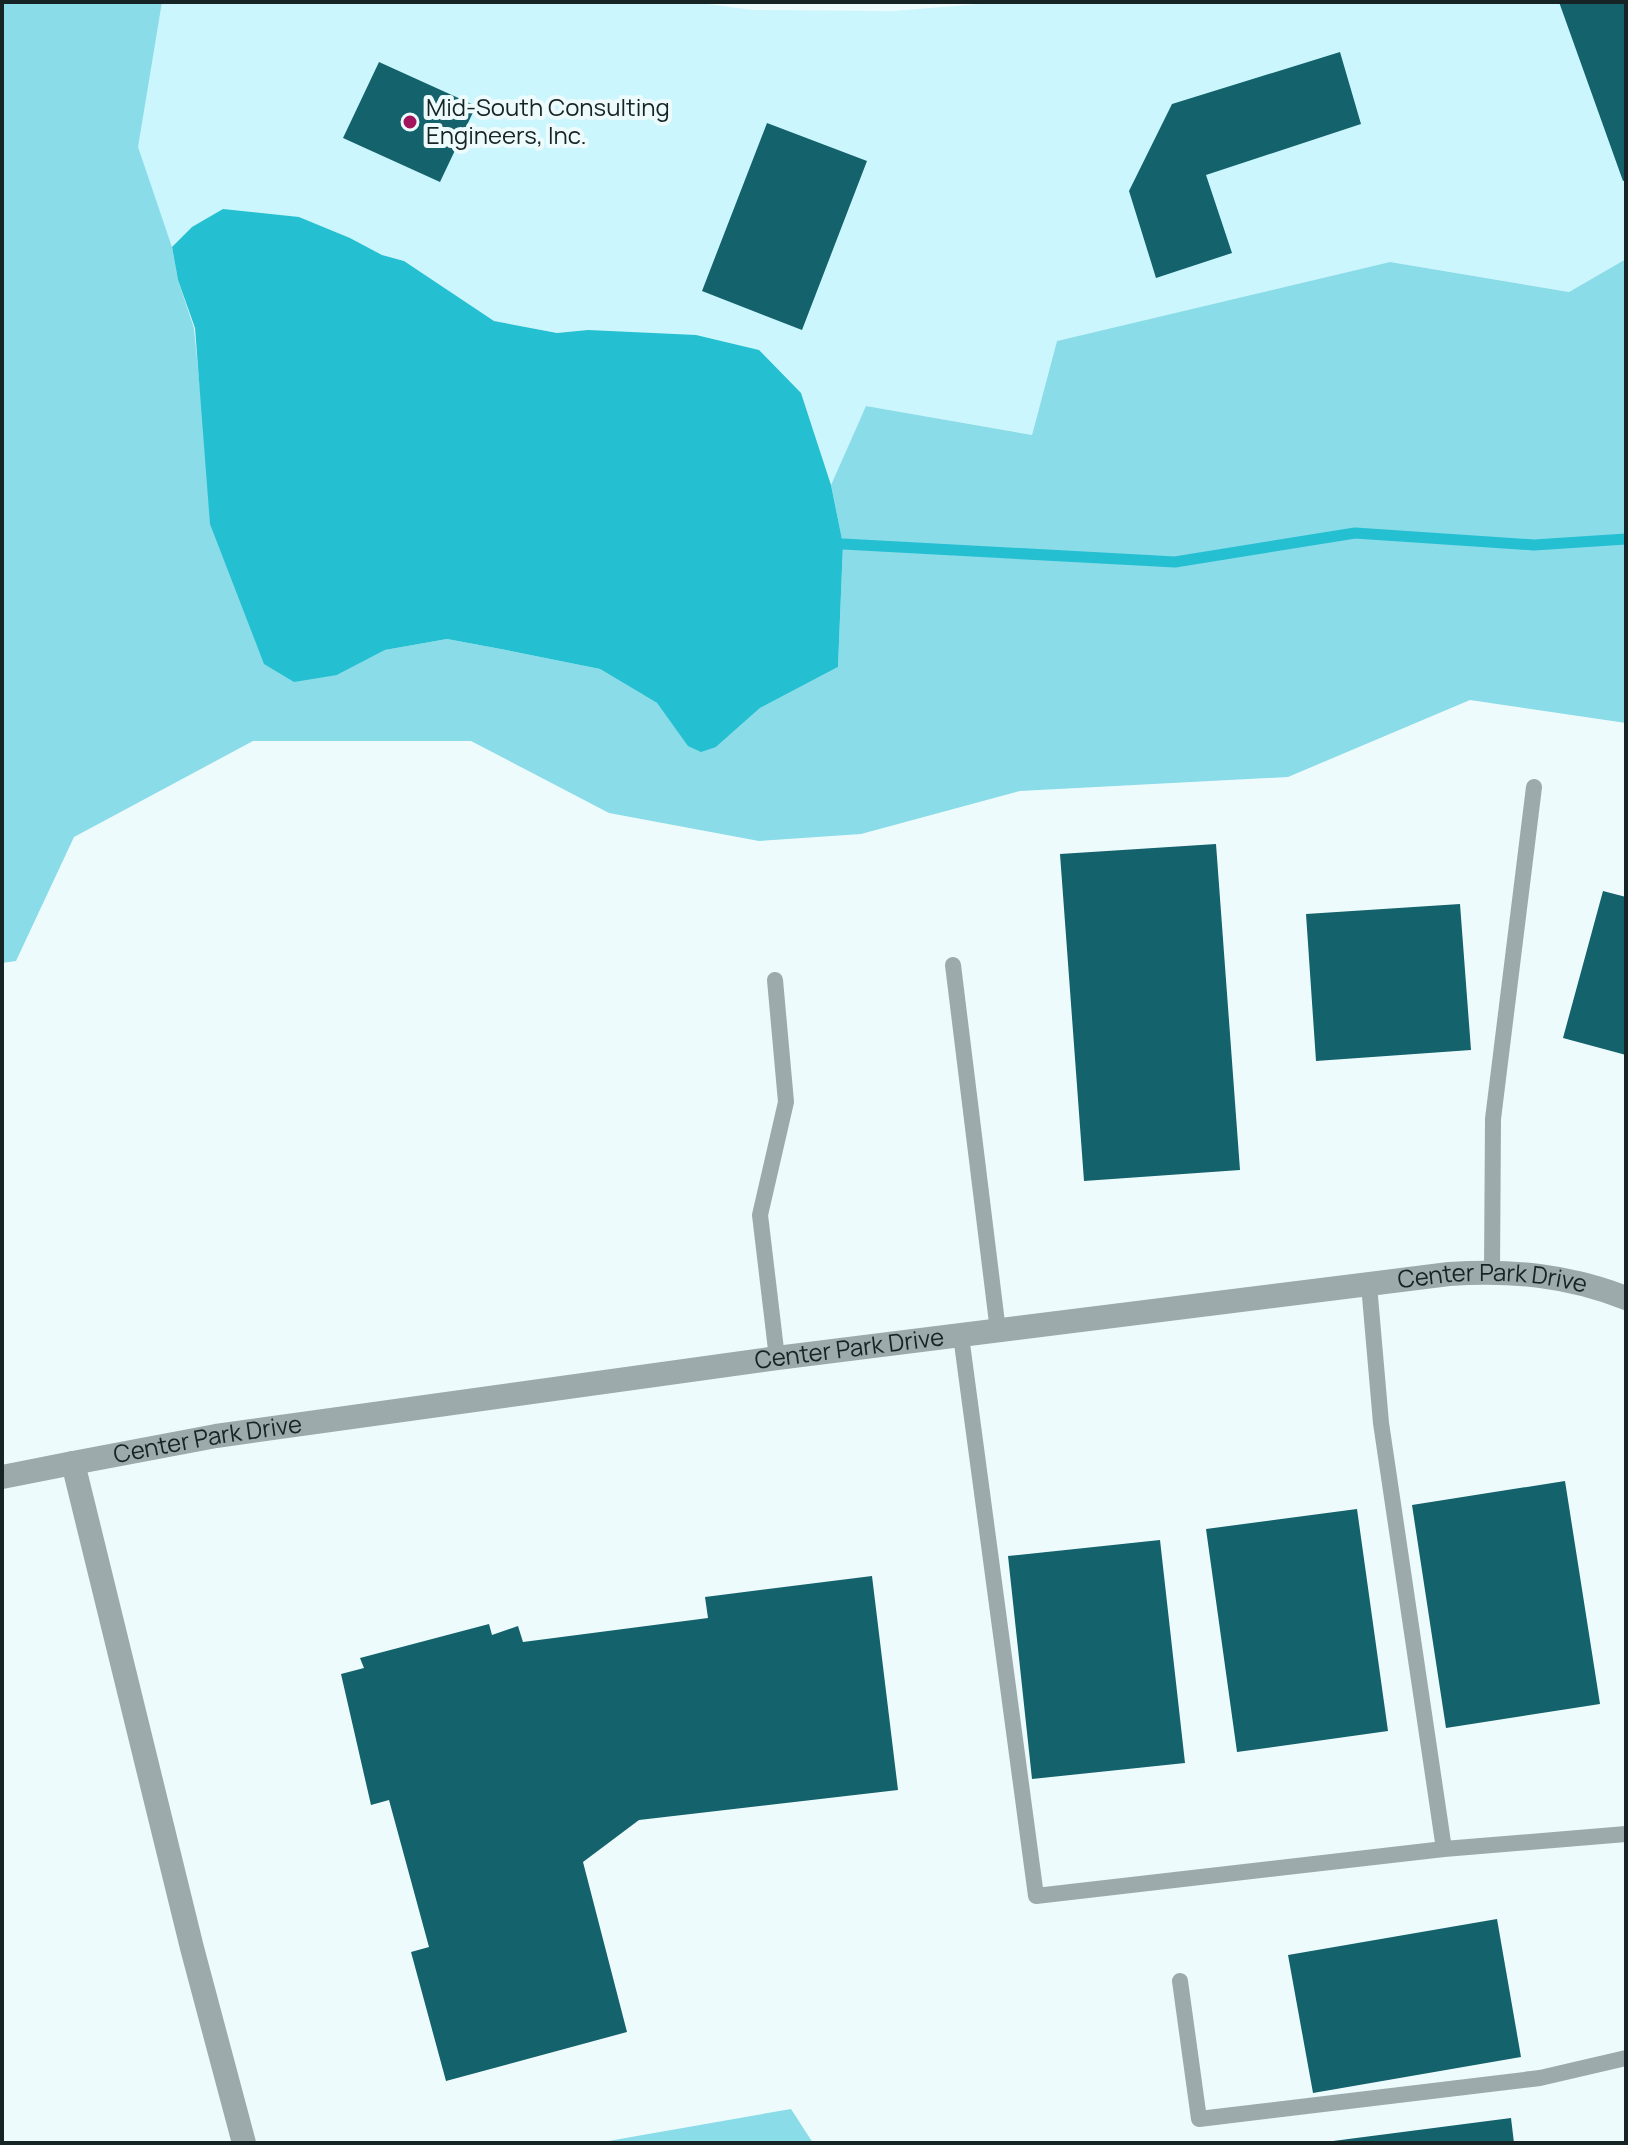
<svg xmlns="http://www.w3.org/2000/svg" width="1628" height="2145" font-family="Manrope,sans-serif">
  <rect width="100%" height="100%" fill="#eefbfd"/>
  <!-- built -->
  <path fill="#cbf6fd" d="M162,2H692L753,10L893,11L1004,2H1626V259L1569,292L1390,262L1057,341L1032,435L866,406L831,485L801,393L588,330L557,333L494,321L404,261L382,255L350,238L299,217L192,227L172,247L137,147Z"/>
  <!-- green -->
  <path fill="#8adce8" d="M2,2H162L138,147L172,247L178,280L194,328L201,399L337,675L385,650L447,639L506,650L600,669L657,703L688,745L716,747L760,708L838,667L843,544L831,485L866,406L1032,435L1057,341L1390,262L1569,292L1626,259V723L1470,700L1288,777L1020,791L861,834L759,841L609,813L471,741H253L74,837L16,961L2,963Z
    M791,2109L813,2143H597Z"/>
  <!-- water -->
  <path fill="#25bfd2" d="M223,209L299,217L350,238L382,255L404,261L494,321L557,333L588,330L696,335L759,350L801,393L831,485L843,544L838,667L760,708L716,747L701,752L688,746L657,703L600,669L506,650L447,639L385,650L337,675L294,682L264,664L210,524L195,328L178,280L172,247L192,227Z"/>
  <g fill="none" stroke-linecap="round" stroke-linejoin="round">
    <!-- stream -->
    <path stroke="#25bfd2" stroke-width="11" d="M843,544L1175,562L1355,533L1534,545L1626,539"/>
  </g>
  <!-- building -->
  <path fill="#14626c" d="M1559,2H1626V180L1623,181Z
    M1340,52L1361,124L1206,175L1232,253L1156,278L1129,191L1172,104Z
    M379,62L476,106L440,182L343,138Z
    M767,123L867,161L802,330L702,291Z
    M1216,844L1240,1170L1084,1181L1060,854Z
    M1603,891L1626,897V1055L1563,1038Z
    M1460,904L1471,1050L1316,1061L1306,914Z
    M1565,1481L1600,1704L1446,1728L1412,1505Z
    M1357,1509L1388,1731L1237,1752L1206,1529Z
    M1160,1540L1185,1763L1032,1779L1008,1556Z
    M872,1576L898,1790L639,1820L583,1862L627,2032L446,2081L411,1952L429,1947L389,1800L371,1805L341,1674L364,1668L360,1658L489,1624L492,1635L518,1626L523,1642L708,1618L705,1597Z
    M1497,1919L1521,2057L1313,2093L1288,1955Z
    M1511,2118L1514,2143H1333V2141Z"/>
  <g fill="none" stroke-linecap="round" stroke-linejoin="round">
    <!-- lane -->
    <path stroke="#9caaac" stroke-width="16" d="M953,965L998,1331
      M775,980L786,1102L760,1215L777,1358
      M1492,1271L1493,1119L1534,787
      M1369,1285L1381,1423L1444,1849
      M961,1336L1036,1896L1444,1849L1626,1834
      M1180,1981L1199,2119L1540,2078L1626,2058"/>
    <!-- street -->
    <g stroke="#9caaac" stroke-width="24">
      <path d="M2,1477L73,1463"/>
      <path id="s1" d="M244,2143L192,1948L73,1463L216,1436L777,1358L1449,1274C1512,1270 1567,1275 1626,1298"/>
    </g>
  </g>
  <!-- markers -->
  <circle fill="#a2145b" stroke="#eefbfd" stroke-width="3" cx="410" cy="122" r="8"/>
  <g text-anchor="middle" stroke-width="8" stroke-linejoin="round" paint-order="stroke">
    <!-- poi labels -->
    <g font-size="24" fill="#172426" stroke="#eefbfd" text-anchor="start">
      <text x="426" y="116">Mid-South Consulting<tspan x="426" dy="28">Engineers, Inc.</tspan></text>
    </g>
    <!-- street labels -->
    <g font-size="24" fill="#172426" stroke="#eefbfd">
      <text dy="8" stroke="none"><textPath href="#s1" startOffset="2134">Center Park Drive</textPath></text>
      <text dy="8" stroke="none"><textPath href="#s1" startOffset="1486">Center Park Drive</textPath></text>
      <text dy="8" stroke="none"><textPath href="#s1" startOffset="838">Center Park Drive</textPath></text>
    </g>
  </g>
  <!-- border -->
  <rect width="1628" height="2145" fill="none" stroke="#172426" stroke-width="8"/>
</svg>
